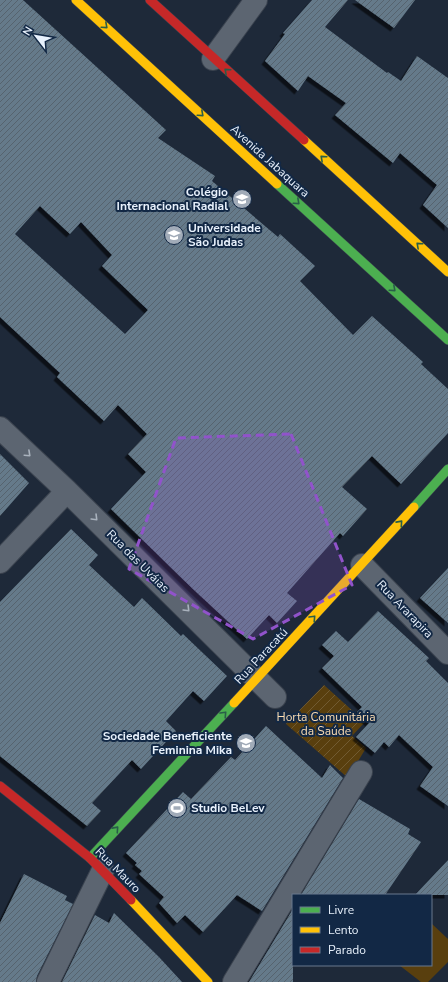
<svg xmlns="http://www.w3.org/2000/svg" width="448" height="982" font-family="'Nunito Sans',sans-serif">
  <defs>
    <pattern id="garden-furrows" width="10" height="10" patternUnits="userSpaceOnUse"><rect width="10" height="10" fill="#593f0e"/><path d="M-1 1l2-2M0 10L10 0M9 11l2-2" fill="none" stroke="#715b32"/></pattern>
    <pattern id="building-hatch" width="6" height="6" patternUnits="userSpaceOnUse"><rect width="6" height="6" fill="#657a8a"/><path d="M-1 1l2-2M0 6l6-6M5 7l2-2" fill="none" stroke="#57646e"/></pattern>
    <filter id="shadow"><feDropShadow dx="-3.5" dy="3.5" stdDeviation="0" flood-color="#0009"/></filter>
  </defs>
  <rect width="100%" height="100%" fill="#1e2939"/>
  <!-- garden -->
  <path fill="url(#garden-furrows)" d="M324,685L365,722L352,736L366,748L348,778L286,724Z"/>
  <!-- pitch -->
  <path fill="#593f0e" d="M431,923L448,939V962L428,982H421L399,965H431Z"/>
  <!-- building -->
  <path fill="url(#building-hatch)" fill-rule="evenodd" filter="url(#shadow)" d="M0,0H23L166,130L158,138L215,176L212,181L278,237L280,234L315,266L300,281L353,335L372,316L423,362L421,364L448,389V433L401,484L372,456L342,487L367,509L343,536L340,533L287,593L297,601L277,623L269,615L247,639L193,589L111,509L146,472L128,454L147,434L118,405L104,421L57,377L60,373L0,317ZM40,206L70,234L81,222L112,255L102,266L148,310L125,334L15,234Z
    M312,0H348L325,27L387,73L388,72L401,81L417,56L448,78V228L423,205L437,185L400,153L393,163L335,115L346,103L308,76L298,91L265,61L285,34L283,33Z
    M355,0H415L394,28Z
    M0,454L29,483L0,516Z
    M71,529L98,555L89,565L134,607L142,598L181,636L183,634L227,676L204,701L193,691L166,721L176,731L141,769L132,760L92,803L101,811L87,826L0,756V602Z
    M448,568V623L420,598Z
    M378,611L429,658L426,661L448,683V806L420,786L433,767L399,735L389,747L384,742L375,753L356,737L369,723L357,712L362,707L322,668L334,656L322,645L336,631L348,642Z
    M266,726L322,778L330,765L343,778L262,911L237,895L203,932L185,915L177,923L159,903L164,897L139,874L142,871L135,865L137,863L126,853L183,792L191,799L231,757L235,760Z
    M359,799L410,829L408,834L421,842L385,895H301Z
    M448,860V895H415Z
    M24,874L67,896L65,900L73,904L37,976L36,982H0V923Z
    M293,909V982H249Z
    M114,913L159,957L182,982H62L95,915L109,923Z"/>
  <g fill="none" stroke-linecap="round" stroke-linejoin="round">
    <!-- street casing -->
    <g stroke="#3b434f" stroke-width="24">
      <path id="street" d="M213,59L256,0
        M0,428L67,491L275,697
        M0,562L67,491
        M362,565L448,653
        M48,982L103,870
        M234,982L361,772"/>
    </g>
    <!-- fast casing -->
    <g stroke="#3b434f" stroke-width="10">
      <path id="fast" d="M277,184L448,340
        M414,507L448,469
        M90,858L234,703"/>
    </g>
    <!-- slow casing -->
    <g stroke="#3b434f" stroke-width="10">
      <path id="slow" d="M76,0L277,184
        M304,140L448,272
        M234,703L414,507
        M131,900L208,982"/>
    </g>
    <!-- jam casing -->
    <g stroke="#3b434f" stroke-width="10">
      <path id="jam" d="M150,0L304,140
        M0,786L90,858L131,900"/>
    </g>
    <!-- street -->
    <use href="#street" stroke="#5c6571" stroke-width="22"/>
    <!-- fast -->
    <use href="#fast" stroke="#4caf50" stroke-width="9"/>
    <!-- slow -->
    <use href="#slow" stroke="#ffc107" stroke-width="9"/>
    <!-- jam -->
    <use href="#jam" stroke="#c62828" stroke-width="9"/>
  </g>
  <!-- one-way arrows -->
  <defs><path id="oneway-chevron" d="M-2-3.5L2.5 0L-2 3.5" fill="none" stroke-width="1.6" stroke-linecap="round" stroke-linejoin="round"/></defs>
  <g stroke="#295e49">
    <use href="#oneway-chevron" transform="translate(105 26) rotate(42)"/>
    <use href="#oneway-chevron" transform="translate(227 71) rotate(-138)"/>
    <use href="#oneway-chevron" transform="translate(201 114) rotate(42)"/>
    <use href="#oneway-chevron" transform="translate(323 158) rotate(-138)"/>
    <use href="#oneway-chevron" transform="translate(297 202) rotate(42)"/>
    <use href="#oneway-chevron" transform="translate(419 245) rotate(-138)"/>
    <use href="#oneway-chevron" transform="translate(393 289) rotate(42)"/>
    <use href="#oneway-chevron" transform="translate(400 523) rotate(-48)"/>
    <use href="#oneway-chevron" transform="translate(313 618) rotate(-47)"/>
    <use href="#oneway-chevron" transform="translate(224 714) rotate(-47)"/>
    <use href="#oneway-chevron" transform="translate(116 829) rotate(-48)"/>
  </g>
  <g stroke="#a9b2bd">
    <use href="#oneway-chevron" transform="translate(28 454) rotate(43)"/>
    <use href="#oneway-chevron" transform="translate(95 518) rotate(45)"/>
    <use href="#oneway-chevron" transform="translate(187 609) rotate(45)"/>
  </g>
  <!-- marked area -->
  <path fill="#9153cb" fill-opacity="0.2" stroke="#9153cb" stroke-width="3" stroke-dasharray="8 5" stroke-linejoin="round" d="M291,434L352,585L253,639L129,569L176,438Z"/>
  <!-- icons -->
  <defs>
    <g id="school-disc" transform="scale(1)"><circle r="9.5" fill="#a1abb8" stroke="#122845"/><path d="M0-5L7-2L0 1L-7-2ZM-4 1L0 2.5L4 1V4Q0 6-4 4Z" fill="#fff"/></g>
    <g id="university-disc" transform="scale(1)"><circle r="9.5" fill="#a1abb8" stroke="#122845"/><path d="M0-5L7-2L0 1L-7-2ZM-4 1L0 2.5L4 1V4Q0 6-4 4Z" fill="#fff"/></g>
    <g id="stadium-disc" transform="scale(1)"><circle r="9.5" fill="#a1abb8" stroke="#122845"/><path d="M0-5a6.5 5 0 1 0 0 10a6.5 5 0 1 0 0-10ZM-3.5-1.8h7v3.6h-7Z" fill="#fff"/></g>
  </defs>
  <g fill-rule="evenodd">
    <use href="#school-disc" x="242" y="199"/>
    <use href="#university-disc" x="174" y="235"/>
    <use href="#school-disc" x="246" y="743"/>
    <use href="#stadium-disc" x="177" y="808"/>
  </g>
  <g text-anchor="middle" stroke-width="4" stroke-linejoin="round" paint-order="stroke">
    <!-- street labels -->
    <g font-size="12" fill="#e8f1fc" stroke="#122845">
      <text transform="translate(270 161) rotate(42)" y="4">Avenida Jabaquara</text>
      <text transform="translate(138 561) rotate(45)" y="4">Rua das Uváias</text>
      <text transform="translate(405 609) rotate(46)" y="4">Rua Ararapira</text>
      <text transform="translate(261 656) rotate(-47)" y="4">Rua Paracatú</text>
      <text transform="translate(118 870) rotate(45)" y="4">Rua Mauro</text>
    </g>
    <!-- poi labels -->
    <g font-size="12" font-weight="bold" fill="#e8f1fc" stroke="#122845" text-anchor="end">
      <text x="228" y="196">Colégio<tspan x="228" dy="14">Internacional Radial</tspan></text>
      <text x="188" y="232" text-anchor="start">Universidade<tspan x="188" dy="14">São Judas</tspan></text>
      <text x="232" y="740">Sociedade Beneficiente<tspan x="232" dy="14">Feminina Mika</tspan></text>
      <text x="191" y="812" text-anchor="start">Studio BeLev</text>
    </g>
    <!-- park labels -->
    <g font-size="12" fill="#fbdcb2" stroke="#122845">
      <text x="326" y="721">Horta Comunitária<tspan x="326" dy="14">da Saúde</tspan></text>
    </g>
  </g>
  <!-- legend -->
  <rect x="292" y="894" width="140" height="72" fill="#122845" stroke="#68788e"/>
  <rect x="300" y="907" width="20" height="6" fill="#4caf50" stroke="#68788e"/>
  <text x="328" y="914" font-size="12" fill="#e8f1fc">Livre</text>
  <rect x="300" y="927" width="20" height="6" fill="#ffc107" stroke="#68788e"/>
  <text x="328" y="934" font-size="12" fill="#e8f1fc">Lento</text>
  <rect x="300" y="947" width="20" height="6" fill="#c62828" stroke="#68788e"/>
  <text x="328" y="954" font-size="12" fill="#e8f1fc">Parado</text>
  <!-- north arrow -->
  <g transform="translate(36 36) rotate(301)" stroke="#122845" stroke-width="3" paint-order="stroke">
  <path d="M0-3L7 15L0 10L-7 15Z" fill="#e8f1fc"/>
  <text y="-6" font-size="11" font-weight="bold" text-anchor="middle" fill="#e8f1fc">N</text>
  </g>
</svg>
